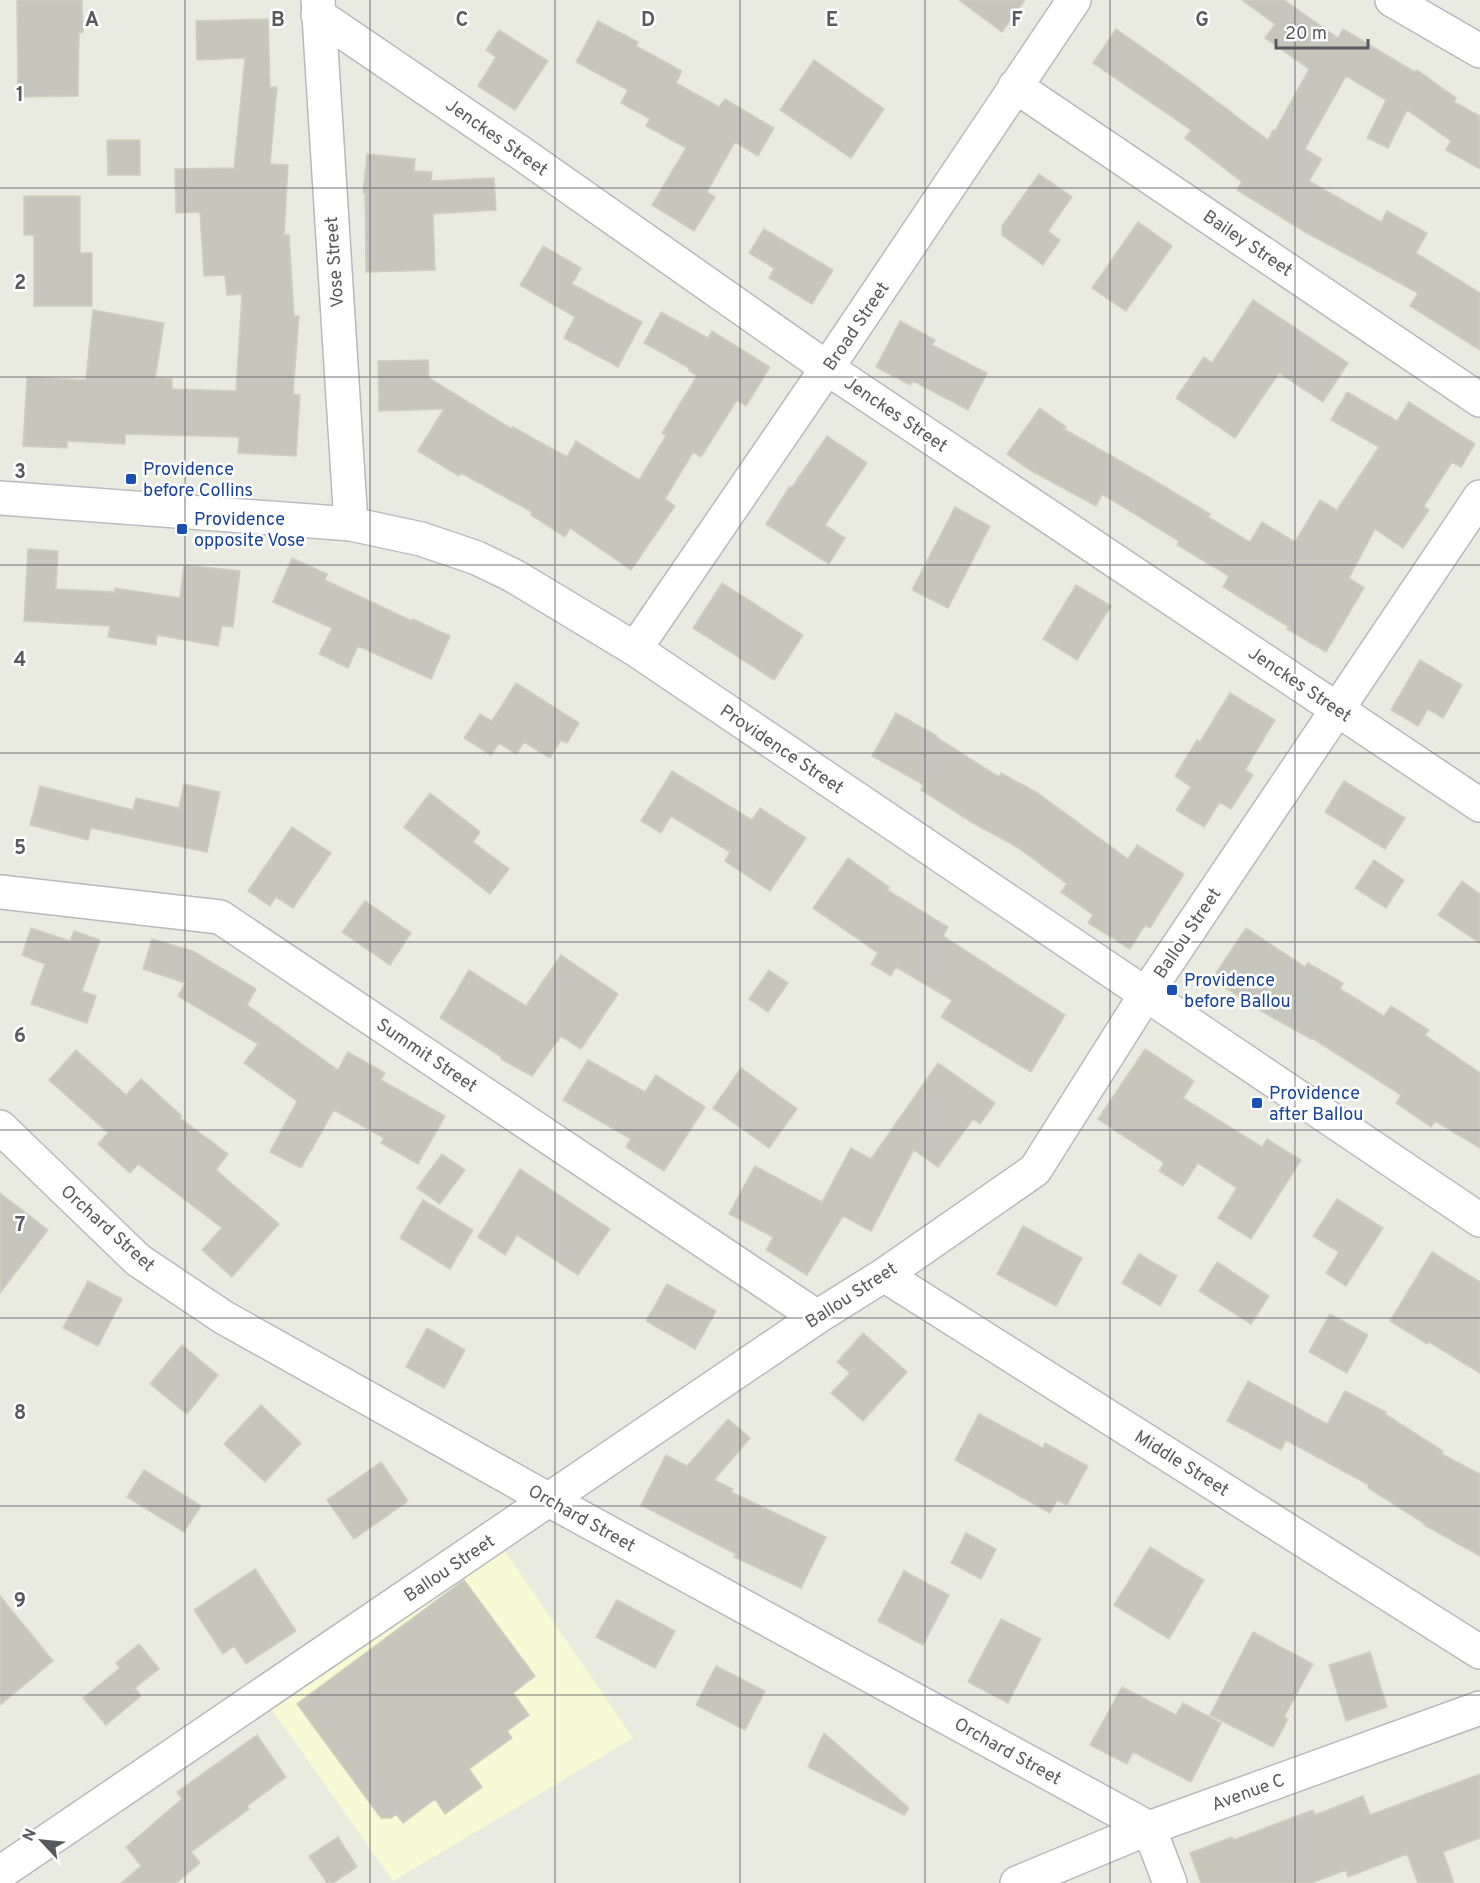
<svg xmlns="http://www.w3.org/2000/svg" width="1480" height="1883" font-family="Overpass,sans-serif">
  <rect width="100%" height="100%" fill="#eaebe0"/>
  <!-- commercial -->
  <path fill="#f8fad5" d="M493,1534L633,1738L393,1881L259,1691Z"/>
  <!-- building -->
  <path fill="#c6c6bd" stroke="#cfcfbf" stroke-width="1.5" d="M17,0H82L83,32L79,33L78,96L18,97Z
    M959,0H1025L1002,32Z
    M1242,0H1284L1338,38L1343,29L1415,72L1417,70L1456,98L1454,102L1480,116V169L1446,150L1451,141L1407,110L1388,148L1367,138L1386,100L1346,76L1305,149L1322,159L1309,181L1381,222L1387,211L1427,233L1416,253L1480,293V350L1410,306L1418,293L1305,232L1237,190L1242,182L1185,138L1191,130L1093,63L1116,29L1183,76L1268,140L1273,130L1275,131L1309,69L1265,38L1275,24Z
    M268,19L270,87H277L270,164L288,165L284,235H289L294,316H299L293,394L300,395L296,456L238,453L239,437L125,434V444L67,441V448L23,446L27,377L86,380L93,310L164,323L155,378L172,379V389L236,391L242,294L227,295L225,275L204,276L200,212L176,213L175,169L234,168L245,58L197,60L196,21Z
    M598,21L638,42L636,46L682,71L676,83L719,107L725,99L774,128L758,156L735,142L707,192L715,197L694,231L652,205L686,148L646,126L650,119L621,103L628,90L576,62Z
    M499,30L548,61L515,110L478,86L496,57L486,50Z
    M814,60L884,109L851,158L780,110Z
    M107,140H140V175H108Z
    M367,154L415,159L414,171L432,172L431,181L494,178L496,210L433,214L435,270L366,272L365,193H363Z
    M1039,174L1072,197L1048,231L1060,240L1043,265L1002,235V226Z
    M24,196H80V253H92V306H34V235H24Z
    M1138,222L1172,246L1126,311L1092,288Z
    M764,229L833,270L812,304L769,278L774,268L749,253Z
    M543,246L581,268L572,284L642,322L618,367L564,338L575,317L520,285Z
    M1253,300L1348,363L1323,402L1279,373L1235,438L1176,398L1204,357L1212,363Z
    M661,312L708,338L712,331L770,367L746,406L737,400L701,457L693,452L665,499L675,506L631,570L570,528L565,537L531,515L532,512L461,473L459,476L418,451L444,409L379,411L378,361L428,360L429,378L512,429L513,427L567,457L576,441L639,480L666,436L662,433L697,376L688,370L689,368L644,343Z
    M900,321L935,340L932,345L987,373L968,410L913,381L910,385L876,367Z
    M1347,392L1397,421L1409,402L1475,444L1461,467L1452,462L1424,506L1429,510L1403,548L1375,529L1349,578L1364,588L1326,652L1287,629L1289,627L1223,587L1229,576L1177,545L1179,541L1102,494L1096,506L1028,469L1007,454L1040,408L1066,427L1064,429L1152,479L1210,514L1208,517L1250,542L1262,522L1295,542L1320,500L1337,510L1379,447L1331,420Z
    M827,436L867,463L825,525L845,538L829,564L766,524L790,486L792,487Z
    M955,507L990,526L948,608L912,590Z
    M28,549L58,551L56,589L115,592V588L180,598L184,565L240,571L233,627L222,626L218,646L157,635L156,645L108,637L110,626L24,621Z
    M292,558L327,574L325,580L412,621L413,619L450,636L431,679L358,646L348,668L319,654L332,628L273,602Z
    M722,583L803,635L774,680L693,628Z
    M1076,585L1111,606L1077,660L1043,639Z
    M1420,660L1462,685L1443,718L1428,709L1418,726L1391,710Z
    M516,683L579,723L567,743L561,740L550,758L524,742L516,754L499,743L491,755L464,738L480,714L492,721Z
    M1230,693L1275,720L1245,770L1253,775L1231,809L1220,802L1204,827L1176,810L1191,787L1175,776L1197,740L1200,742Z
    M896,713L937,736L936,737L999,777L1001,773L1036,792L1128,859L1137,845L1184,874L1150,928L1145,925L1130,949L1088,923L1093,915L1061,892L1067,884L1017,847L973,823L921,790L924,785L872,756Z
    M672,771L752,820L760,808L806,838L770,891L725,861L730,852L671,816L661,833L641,821Z
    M1344,781L1405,818L1385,849L1325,812Z
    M184,784L220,792L207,852L91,828L88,840L30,825L40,786L133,810L136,798L179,808Z
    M430,793L480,832L473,842L509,869L490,894L404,827Z
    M292,827L331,853L293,908L276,897L270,906L248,891Z
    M848,858L889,887L887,890L948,927L943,936L1065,1015L1031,1072L941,1017L952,1000L896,967L891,976L871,964L878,953L813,908Z
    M1374,860L1404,880L1386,908L1355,888Z
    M1462,881L1480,894V943L1438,915Z
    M365,901L411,933L390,965L342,932Z
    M31,928L70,941L74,931L100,940L82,991L96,996L87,1023L31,1004L45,964L22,955Z
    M1246,928L1305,967L1308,963L1343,983L1340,989L1384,1016L1391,1006L1429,1030L1425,1035L1480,1073V1148L1435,1121L1431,1127L1396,1103L1401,1095L1312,1038L1311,1039L1266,1014L1212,979Z
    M152,939L193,951L256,989L247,1005L338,1070L348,1052L385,1073L381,1080L445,1116L418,1164L381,1143L384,1138L334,1110L301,1168L270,1152L297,1101L244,1063L258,1044L178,996L185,983L143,969Z
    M561,955L618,994L581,1049L561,1036L532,1076L501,1059L502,1057L440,1018L469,970L526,1006Z
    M769,970L788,983L768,1012L749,999Z
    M1145,1049L1194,1081L1183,1098L1262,1147L1267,1139L1301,1160L1251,1239L1218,1218L1237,1188L1198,1163L1183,1186L1159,1171L1164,1163L1098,1119Z
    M76,1050L126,1095L141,1079L182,1116L180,1118L228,1154L216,1170L279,1224L232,1277L202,1250L222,1228L138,1164L130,1173L98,1144L108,1133L49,1080Z
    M588,1060L645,1092L656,1075L705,1107L664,1171L626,1147L631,1139L563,1100Z
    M938,1063L995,1103L980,1124L973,1119L938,1167L914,1150L871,1231L843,1216L807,1275L766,1250L773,1237L729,1214L755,1166L822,1202L851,1148L871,1159Z
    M741,1068L797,1109L769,1148L713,1108Z
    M442,1154L465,1170L440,1204L417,1188Z
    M520,1169L610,1229L578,1275L517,1235L505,1255L478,1237Z
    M0,1193L48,1230L0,1293Z
    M1337,1199L1383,1228L1346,1286L1326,1273L1339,1252L1313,1236Z
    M423,1200L473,1230L450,1269L400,1238Z
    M1023,1226L1082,1258L1056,1306L997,1274Z
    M1432,1252L1480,1282V1373L1429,1342L1427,1344L1390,1321Z
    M1139,1254L1177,1276L1160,1306L1122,1283Z
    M1217,1262L1269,1296L1251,1324L1199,1291Z
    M88,1281L122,1299L98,1346L63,1328Z
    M667,1284L716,1311L695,1349L646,1321Z
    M1330,1314L1368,1335L1347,1373L1309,1352Z
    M427,1328L465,1350L444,1388L406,1367Z
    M863,1333L907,1372L863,1421L831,1393L850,1373L837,1362Z
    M182,1345L218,1375L187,1414L150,1384Z
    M1248,1381L1327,1424L1345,1391L1386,1412L1385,1414L1443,1451L1442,1454L1480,1474V1556L1424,1525L1425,1524L1368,1488L1369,1485L1286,1440L1281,1450L1227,1421Z
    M261,1405L301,1443L265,1482L224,1444Z
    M979,1414L1043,1448L1045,1443L1088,1466L1067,1505L1057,1500L1050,1513L955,1460Z
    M728,1419L750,1438L714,1480L733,1489L731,1492L826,1537L801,1588L734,1557L736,1554L641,1505L666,1455L687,1466Z
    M381,1462L408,1501L354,1539L327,1500Z
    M144,1470L201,1506L184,1532L127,1497Z
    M966,1533L996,1549L981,1579L951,1563Z
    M1150,1547L1204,1580L1169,1639L1114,1605Z
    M255,1569L296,1631L246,1664L234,1646L223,1654L194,1610Z
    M904,1571L949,1595L923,1645L878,1621Z
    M464,1580L535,1676L513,1693L529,1715L507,1731L512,1738L469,1769L482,1787L445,1814L435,1799L403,1823L396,1814L391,1818H381L297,1704Z
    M0,1596L53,1661L0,1705Z
    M617,1600L675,1631L655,1668L596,1637Z
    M1001,1619L1041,1639L1008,1703L968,1682Z
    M1253,1632L1313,1664L1284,1717L1288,1719L1273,1747L1210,1715Z
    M139,1644L159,1669L135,1688L141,1696L106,1725L83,1698L120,1668L116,1663Z
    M1370,1652L1387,1707L1346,1721L1329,1665Z
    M716,1666L765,1691L745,1730L696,1705Z
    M1122,1687L1176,1715L1183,1703L1221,1723L1191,1782L1133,1752L1127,1764L1090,1745Z
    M824,1733L909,1808L904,1815L808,1767Z
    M257,1735L286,1777L247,1806L249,1809L191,1852L200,1863L176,1883H121L141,1866L126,1847L182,1799L177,1792Z
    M1480,1774V1838L1443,1852L1454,1883H1418L1407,1854L1348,1877L1346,1870L1312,1883H1201L1190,1853L1232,1837L1233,1840L1313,1810L1315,1815L1363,1796L1370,1815Z
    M338,1837L357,1867L333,1883H327L309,1856Z"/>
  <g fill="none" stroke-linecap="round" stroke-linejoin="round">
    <!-- street casing -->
    <g stroke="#b8b8be" stroke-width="36">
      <path id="street" d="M318,0L351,524
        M1392,0L1480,51
        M318,15L518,151L827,368L1480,805
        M1015,86L1480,400
        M635,649L827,368L1074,0
        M0,892L220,917L817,1317
        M0,1127L138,1260L223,1317L549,1500L1149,1828L1170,1883
        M884,1275L1480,1652
        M0,1873L817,1317L884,1275L1035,1170L1146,994L1480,497
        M1017,1883L1149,1828L1480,1708"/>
    </g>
    <!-- secondary casing -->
    <g stroke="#bbbbc3" stroke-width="36">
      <path id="secondary" d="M0,498L351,524L421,539L477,558L514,576L635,649L1480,1220"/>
    </g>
    <!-- street -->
    <use href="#street" stroke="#fff" stroke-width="33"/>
    <!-- secondary -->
    <use href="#secondary" stroke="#fff" stroke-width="33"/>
  </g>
  <!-- grid -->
  <path fill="none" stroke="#595a60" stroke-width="1.5" stroke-opacity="0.55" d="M185,0V1883M370,0V1883M555,0V1883M740,0V1883M925,0V1883M1110,0V1883M1295,0V1883M0,188H1480M0,377H1480M0,565H1480M0,753H1480M0,942H1480M0,1130H1480M0,1318H1480M0,1506H1480M0,1695H1480"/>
  <!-- markers -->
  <g fill="#1a4fb4" stroke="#fff" stroke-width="2">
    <rect x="125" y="473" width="12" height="12" rx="3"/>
    <rect x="176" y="523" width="12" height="12" rx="3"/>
    <rect x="1166" y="984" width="12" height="12" rx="3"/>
    <rect x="1251" y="1097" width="12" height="12" rx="3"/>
  </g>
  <g text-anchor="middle" stroke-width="5" stroke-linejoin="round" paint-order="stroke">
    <!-- street labels -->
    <g font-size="18" fill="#595a60" stroke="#fff">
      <text transform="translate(497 137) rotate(35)" y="6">Jenckes Street</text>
      <text transform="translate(1248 243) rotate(34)" y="6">Bailey Street</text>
      <text transform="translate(334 262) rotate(-94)" y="6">Vose Street</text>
      <text transform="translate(856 326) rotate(-56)" y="6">Broad Street</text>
      <text transform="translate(896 414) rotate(34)" y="6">Jenckes Street</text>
      <text transform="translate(1300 684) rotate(34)" y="6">Jenckes Street</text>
      <text transform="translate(782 749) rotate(34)" y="6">Providence Street</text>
      <text transform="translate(1187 933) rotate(-56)" y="6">Ballou Street</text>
      <text transform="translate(427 1055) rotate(34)" y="6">Summit Street</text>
      <text transform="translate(108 1228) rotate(42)" y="6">Orchard Street</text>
      <text transform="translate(851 1295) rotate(-33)" y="6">Ballou Street</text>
      <text transform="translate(1182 1463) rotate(32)" y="6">Middle Street</text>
      <text transform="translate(582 1518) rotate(29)" y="6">Orchard Street</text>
      <text transform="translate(449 1568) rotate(-34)" y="6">Ballou Street</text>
      <text transform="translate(1008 1751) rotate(29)" y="6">Orchard Street</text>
      <text transform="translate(1248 1792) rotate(-20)" y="6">Avenue C</text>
    </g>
    <!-- transit labels -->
    <g font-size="18" fill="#164399" stroke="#fff" text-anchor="start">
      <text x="143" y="475">Providence<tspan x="143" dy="21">before Collins</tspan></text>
      <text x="194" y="525">Providence<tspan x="194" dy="21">opposite Vose</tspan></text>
      <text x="1184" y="986">Providence<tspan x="1184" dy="21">before Ballou</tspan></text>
      <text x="1269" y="1099">Providence<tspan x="1269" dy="21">after Ballou</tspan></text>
    </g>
  </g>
  <g font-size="20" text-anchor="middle" font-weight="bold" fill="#595a60" stroke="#fff" stroke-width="5" stroke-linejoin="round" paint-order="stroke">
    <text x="92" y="26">A</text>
    <text x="278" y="26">B</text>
    <text x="462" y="26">C</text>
    <text x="648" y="26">D</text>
    <text x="832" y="26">E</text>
    <text x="1017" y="26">F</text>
    <text x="1202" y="26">G</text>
    <text x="20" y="101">1</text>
    <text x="20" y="289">2</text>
    <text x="20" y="478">3</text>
    <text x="20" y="666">4</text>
    <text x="20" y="854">5</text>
    <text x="20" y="1042">6</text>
    <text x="20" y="1231">7</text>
    <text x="20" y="1419">8</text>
    <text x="20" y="1607">9</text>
  </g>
  <!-- north arrow -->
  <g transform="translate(42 1841) rotate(296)" stroke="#ffffff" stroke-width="4.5" paint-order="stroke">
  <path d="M0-4.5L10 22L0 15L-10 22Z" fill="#595a60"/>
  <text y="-9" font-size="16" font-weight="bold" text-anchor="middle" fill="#595a60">N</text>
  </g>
  <!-- scale -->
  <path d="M1276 39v9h92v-9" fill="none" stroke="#595a60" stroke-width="3"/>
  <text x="1285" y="39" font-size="18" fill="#595a60" stroke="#ffffff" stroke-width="4.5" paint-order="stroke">20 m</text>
</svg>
